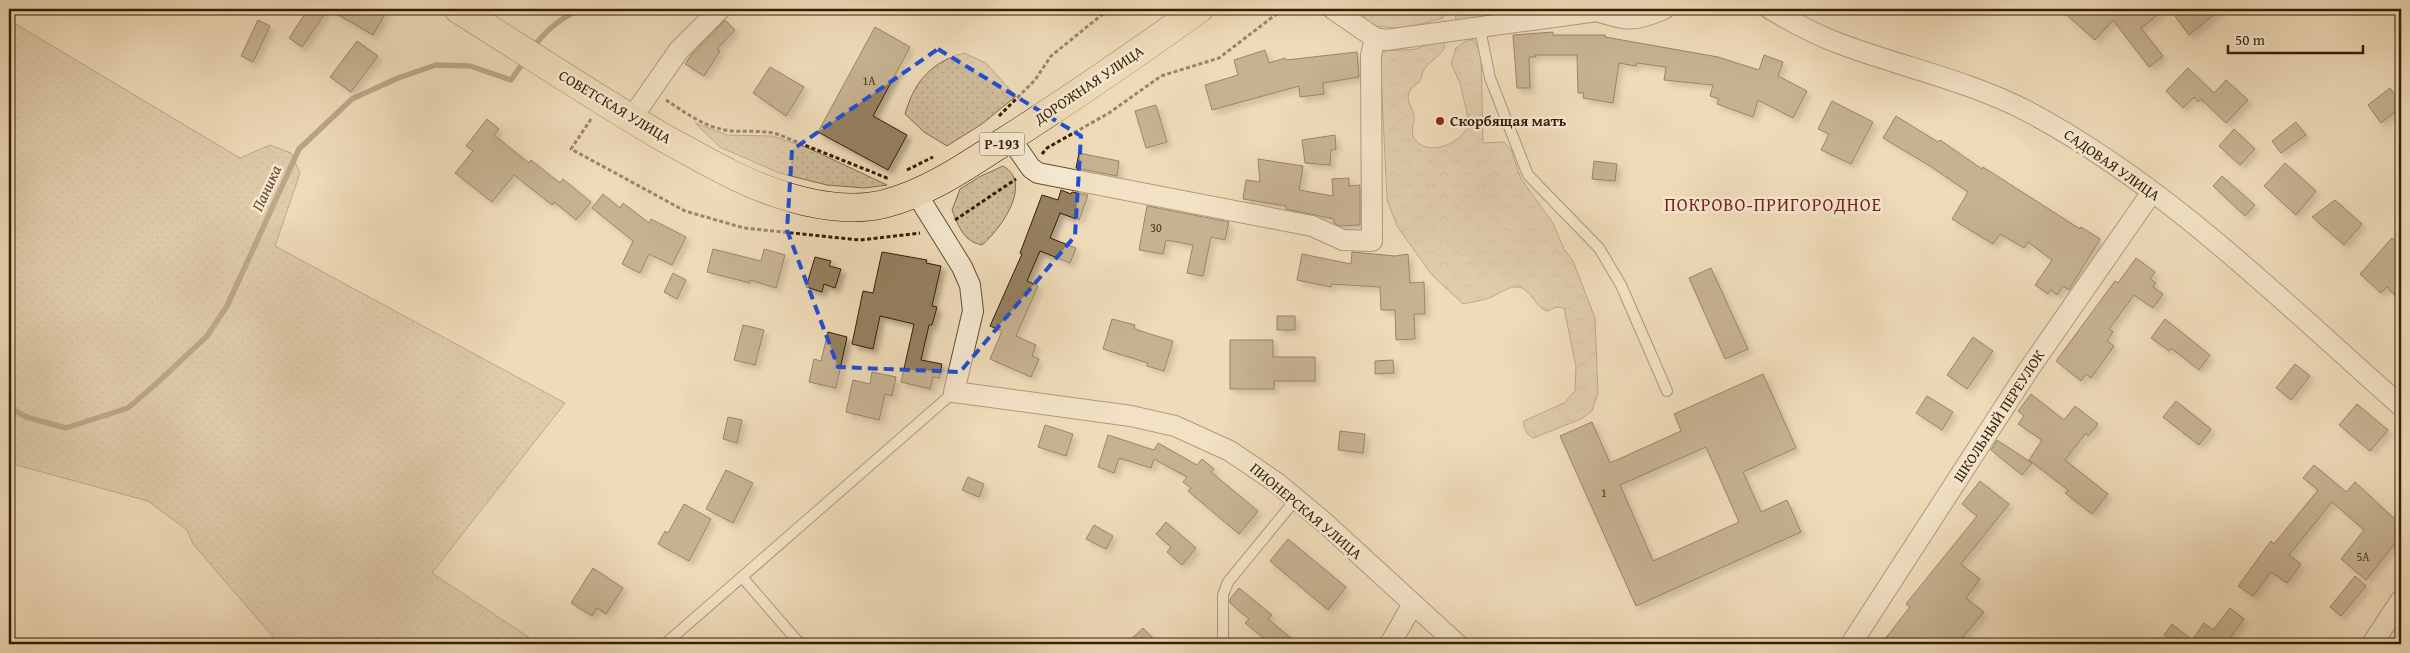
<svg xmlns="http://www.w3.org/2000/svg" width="2410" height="653" font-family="'Gentium Book Plus',serif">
  <defs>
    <pattern id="grass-dots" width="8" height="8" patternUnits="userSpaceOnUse" patternTransform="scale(1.25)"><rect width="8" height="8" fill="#cfbb9a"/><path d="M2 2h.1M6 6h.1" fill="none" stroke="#b2a083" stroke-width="1.8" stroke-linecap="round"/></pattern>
    <pattern id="forest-crowns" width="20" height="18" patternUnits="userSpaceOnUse" patternTransform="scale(1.25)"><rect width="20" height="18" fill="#cfbb9a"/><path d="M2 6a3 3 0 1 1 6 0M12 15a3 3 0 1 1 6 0" fill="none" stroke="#b2a083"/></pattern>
    <filter id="shadow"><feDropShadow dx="4.5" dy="4.5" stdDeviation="2.5" flood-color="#0004"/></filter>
  </defs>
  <rect width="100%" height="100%" fill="#efdbb9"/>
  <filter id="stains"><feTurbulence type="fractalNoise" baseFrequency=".004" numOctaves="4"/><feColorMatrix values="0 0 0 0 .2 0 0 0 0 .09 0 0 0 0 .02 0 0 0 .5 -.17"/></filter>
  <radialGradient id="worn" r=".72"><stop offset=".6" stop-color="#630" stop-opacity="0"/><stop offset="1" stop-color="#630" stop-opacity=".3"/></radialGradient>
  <!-- grass -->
  <path fill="url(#grass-dots)" stroke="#826c4e" d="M9,20L240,158L270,145L291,153L300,173L275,246L565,403L432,573L539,644H279L193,544L187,530L148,501L9,463Z
    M964,53L986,63L1016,96L982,124L947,146L924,132L905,114C914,82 931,62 964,53Z
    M695,123L727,135L772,136L806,147L887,185L865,188L827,185L779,173L720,147Z
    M1003,166C1034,183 1000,230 982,245C963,241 959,227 952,210L960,189L979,177Z"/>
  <!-- forest -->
  <path fill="url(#forest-crowns)" stroke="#826c4e" d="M1350,9H1446L1443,18L1402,29L1375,26Z
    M1454,9H1538L1462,25L1456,20Z
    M1473,39L1481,52L1483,143L1504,142L1511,150L1521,179L1553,223L1564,249L1573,261L1595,318L1598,393L1592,411L1581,419L1533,438C1526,434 1523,428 1524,421L1564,403L1575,391L1576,367L1564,308L1557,307L1547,311C1536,307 1534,296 1525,290C1514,281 1500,294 1489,298C1481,301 1471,302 1463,304L1431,274L1397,226L1387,200L1380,54L1384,51L1416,49L1437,41L1442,42L1445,46C1442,56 1431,60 1425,68C1422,72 1422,78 1419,82C1415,86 1410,88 1409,93C1406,103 1413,107 1414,115C1415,122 1410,131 1414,138C1427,159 1465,143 1469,122L1460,83L1451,64L1456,48L1464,42Z"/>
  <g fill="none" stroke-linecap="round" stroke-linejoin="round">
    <!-- stream -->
    <path stroke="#7f694a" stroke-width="5.5" d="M532,49C545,31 561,17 582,9
      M9,407L26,417L66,428L128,408L156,384L207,336L227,306L299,149L352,99L398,78L436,65L470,66L511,80L524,61"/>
  </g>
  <!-- building -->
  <path fill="#968061" stroke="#351e01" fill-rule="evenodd" filter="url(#shadow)" d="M308,9H328L302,47L289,38Z
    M328,9H388L373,35Z
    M2060,9H2165L2141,28L2163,56L2149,67L2113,20L2095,40Z
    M2185,9H2221L2189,35L2175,16Z
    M258,20L270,26L253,62L241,56Z
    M725,20L735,30L717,49L720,51L704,76L685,64L691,55Z
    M875,27L910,47L873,116L907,135L888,170L818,132Z
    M1553,32V35H1605V37L1718,57L1759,70L1764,55L1783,62L1778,76L1807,91L1793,118L1758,100L1753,117L1717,104L1719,99L1710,96L1713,85L1664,80L1666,67L1637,63L1636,66L1619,63L1613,103L1583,98L1584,93H1578L1577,55H1535L1536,57H1529L1530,88H1517L1513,35Z
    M357,41L378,56L351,92L330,77Z
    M1265,50L1269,63L1285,58L1286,60L1357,52L1359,77L1323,83L1324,94L1300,97L1299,86L1212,110L1205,85L1238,75L1234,60Z
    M770,67L804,87L786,116L753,93Z
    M2188,68L2214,93L2226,80L2248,100L2226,123L2201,99L2198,102L2194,97L2183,108L2166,91Z
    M2390,88L2401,103V107L2381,123L2368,105Z
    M1832,101L1873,122L1851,164L1821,150L1829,134L1818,129Z
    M1156,105L1167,142L1146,148L1135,111Z
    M1896,116L1938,142L1940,140L1982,169L1983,167L2080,229L2081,227L2100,239L2069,290L2063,286L2057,295L2051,290L2048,294L2035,285L2052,260L2028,242L2024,248L2000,234L1993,244L1952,219L1968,192L1930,166L1883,138Z
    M487,119L499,129L494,135L529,163L531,160L560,183L563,179L591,202L576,220L554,202L552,205L514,175L492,202L455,173L473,151L466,146Z
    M2296,122L2306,135L2281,153L2272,141Z
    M2234,129L2255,149L2240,165L2219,146Z
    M1335,135L1336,149L1331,150L1330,165L1305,163L1302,140Z
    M1079,153L1119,161L1117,176L1076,168Z
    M1258,159L1303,166L1299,190L1333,196L1332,179L1349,178V186L1360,185V225L1340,226L1334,223V219L1286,209V206L1243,199L1246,180L1260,182Z
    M1594,161L1617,164L1615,181L1592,179Z
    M2285,163L2316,191L2296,215L2264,186Z
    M2222,176L2255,205L2245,216L2213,186Z
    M1061,190L1071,194L1072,192L1088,195L1079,220L1060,213L1050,238L1076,248L1070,263L1040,251L1027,281L1038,286L1016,336L1036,345L1032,356L1039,359L1031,377L990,359L1002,331L990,326L1022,254L1020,253L1042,195L1058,200Z
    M603,194L620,208L623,203L649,223L651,219L686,237L672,265L649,254L640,273L622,264L633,241L592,208Z
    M2335,200L2362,224L2344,245L2312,217Z
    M1147,206L1229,222L1225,240L1211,237L1203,276L1187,273L1193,245L1166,240L1163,254L1139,250Z
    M2392,238L2401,245V302L2387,287L2381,293L2360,274Z
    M713,249L761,261L764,249L785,255L776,288L750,280V283L707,272Z
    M882,252L927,260L926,263L941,266L932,306L937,307L932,325H929L921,360L942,364L939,378L933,377L930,389L901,382L914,324L880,316L873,349L852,344L863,291L873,293Z
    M1352,252L1395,256L1408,254L1410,283L1424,282L1425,314H1414L1415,339L1396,340L1395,310H1381L1380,287L1332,284L1331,287L1297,280L1302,254L1351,264Z
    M815,257L831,261L829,266L841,269L835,288L824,284L822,292L806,287Z
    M2136,258L2155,272L2150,279L2156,283L2153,287L2163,294L2153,308L2134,295L2109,329L2113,332L2107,341L2114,346L2091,378L2086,374L2081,381L2056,361L2115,281L2118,283Z
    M1711,268L1748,349L1725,359L1689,278Z
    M673,273L686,280L677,299L664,292Z
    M1277,316H1295V330H1277Z
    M1112,319L1135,325L1134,329L1173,341L1164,371L1147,366L1148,363L1103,349Z
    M2165,319L2210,355L2199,370L2171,348L2169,351L2151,338Z
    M743,325L764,330L755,365L734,360Z
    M828,332L847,337L836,388L809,382L814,359L821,361Z
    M1973,337L1993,351L1967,389L1947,375Z
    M1230,340H1273V357H1315V381H1274V389H1230Z
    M1393,360L1394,373L1375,374V361Z
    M2295,364L2310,376L2291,400L2276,388Z
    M872,372L896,377L892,396L885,394L879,420L846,412L853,380L870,384Z
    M1763,374L1796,448L1743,472L1761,512L1787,500L1801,532L1636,606L1560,436L1592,422L1610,463L1681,431L1674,414ZM1706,447L1739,522L1653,561L1620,485Z
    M2031,394L2064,420L2075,406L2098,424L2088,436L2086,433L2065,460L2108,494L2092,514L2065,493L2068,490L2029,460L2042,440L2018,424L2024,416L2018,411Z
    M1927,396L1953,412L1942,430L1916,413Z
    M2176,401L2211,429L2199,445L2163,417Z
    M2357,404L2388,430L2370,451L2339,425Z
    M728,417L742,420L737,443L723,439Z
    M1045,425L1073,434L1066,456L1038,447Z
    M1340,431L1365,434L1363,453L1338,450Z
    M1108,435L1154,450L1158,443L1197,465L1202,459L1214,469L1211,472L1258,511L1239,534L1188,491L1191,488L1183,482L1187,477L1154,459L1151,468L1119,458L1114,473L1098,467Z
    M1997,440L2032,463L2022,475L1991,450Z
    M2314,465L2346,492L2355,482L2401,525V536L2366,580L2341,559L2364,530L2332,502L2289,555L2301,564L2287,583L2271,572L2253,596L2238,586L2271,541L2274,544L2318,490L2303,478Z
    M726,470L753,483L733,523L706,509Z
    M968,477L984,484L979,497L962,490Z
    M1980,481L2009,504L1961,564L1980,579L1966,598L1984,612L1957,644H1881L1910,607L1906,604L1977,516L1962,504Z
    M684,504L711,519L689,561L658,544L665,531L668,533Z
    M1166,522L1196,548L1182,565L1167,552L1171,547L1156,534Z
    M1094,525L1113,536L1106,549L1086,539Z
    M1288,539L1346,587L1328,610L1270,561Z
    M593,568L623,588L606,614L597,608L592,616L571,603Z
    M2355,576L2366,586L2341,616L2330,607Z
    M1239,588L1272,615L1268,619L1298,644H1271L1245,623L1249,619L1230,603V599Z
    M2230,608L2244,619L2228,641L2232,644H2175L2164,635L2172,624L2192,640L2204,623L2213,630Z
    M1143,628L1159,644H1126Z"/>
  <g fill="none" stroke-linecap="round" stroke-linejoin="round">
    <!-- service casing -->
    <g stroke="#644d2f" stroke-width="12">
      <path id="service" d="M1480,29L1490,78L1528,175L1599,248L1621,285L1667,391
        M742,577L800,644
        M665,644L954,392
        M1223,644V595L1228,582L1296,499"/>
    </g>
    <!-- minor casing -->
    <g stroke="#644d2f" stroke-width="22">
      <path id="minor" d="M1333,9L1375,38L1386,40L1597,11C1627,21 1634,22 1664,9
        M1770,9C1792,22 1814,34 1838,43C1901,67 1967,80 2027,111C2168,186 2283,302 2401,406
        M631,119L679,50L720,9
        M1010,138L1031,168L1038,173L1312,226L1343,240L1372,241L1371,56L1375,38
        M916,193L962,267L970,285L973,311L954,392L1131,416L1175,426L1230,451L1277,483L1325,523L1457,644
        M1390,644L1413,604
        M1851,644L2029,369L2152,192
        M2372,644L2401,600"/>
    </g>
    <!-- primary casing -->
    <g stroke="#351e01" stroke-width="29">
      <path id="primary" d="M458,9C526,52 594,97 664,138C701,158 739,181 779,194C811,205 851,212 884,204C928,193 968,165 1005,141C1071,99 1136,54 1199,9"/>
    </g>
    <!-- path -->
    <path stroke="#351e01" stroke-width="3" stroke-dasharray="4 2.5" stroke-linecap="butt" d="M429,9L437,13
      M666,100C686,113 708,130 734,131C748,132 762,130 777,134L887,178H890
      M999,116L1035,80L1051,56L1109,9
      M591,119L571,149L685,211L744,228L860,240L920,233
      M1042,154L1047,148L1109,113L1161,76L1219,58L1283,9
      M907,170L933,157
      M955,220L1016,179"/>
    <!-- service -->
    <use href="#service" stroke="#f5e8d2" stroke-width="10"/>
    <!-- minor -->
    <use href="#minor" stroke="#f5e8d2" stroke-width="20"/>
    <!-- primary -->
    <use href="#primary" stroke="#efdbb9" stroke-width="28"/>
  </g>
  <!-- marked area -->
  <path d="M0 0H2410V653H0ZM938,49L1081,136L1075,236L960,372L838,367L787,230L792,150Z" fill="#efdbb9" fill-opacity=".55" fill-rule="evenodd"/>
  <path fill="none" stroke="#1d4ed8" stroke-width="4" stroke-dasharray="10 6" stroke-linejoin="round" d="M938,49L1081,136L1075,236L960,372L838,367L787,230L792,150Z"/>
  <!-- markers -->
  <circle fill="#8f2418" stroke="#f5e8d2" stroke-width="2" cx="1440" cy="121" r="5"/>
  <g text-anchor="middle" stroke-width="5" stroke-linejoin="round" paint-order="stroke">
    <!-- number labels -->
    <g font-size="12" fill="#4d3619">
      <text x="869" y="85">1А</text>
      <text x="1156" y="232">30</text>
      <text x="1604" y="497">1</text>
      <text x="2363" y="561">5А</text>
    </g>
    <!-- shield labels -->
    <rect fill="#f5e8d2" stroke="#6f5b40" stroke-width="1" x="979.5" y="132.5" width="45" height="23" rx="4"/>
    <g font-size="14" font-weight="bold" fill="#351e01">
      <text x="1002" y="149">Р-193</text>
    </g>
    <!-- street labels -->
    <g font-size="15" fill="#351e01" stroke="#f5e8d2">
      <text transform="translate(1089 85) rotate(-34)" y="5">ДОРОЖНАЯ УЛИЦА</text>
      <text transform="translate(615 107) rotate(31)" y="5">СОВЕТСКАЯ УЛИЦА</text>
      <text transform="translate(2112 165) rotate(35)" y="5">САДОВАЯ УЛИЦА</text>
      <text transform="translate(1999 416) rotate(-57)" y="5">ШКОЛЬНЫЙ ПЕРЕУЛОК</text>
      <text transform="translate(1306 511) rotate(40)" y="5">ПИОНЕРСКАЯ УЛИЦА</text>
    </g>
    <!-- poi labels -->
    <g font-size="15" font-weight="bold" fill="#351e01" stroke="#f5e8d2" text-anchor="start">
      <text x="1450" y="126">Скорбящая мать</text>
    </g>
    <!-- water labels -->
    <g font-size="16" font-style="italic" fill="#604a2b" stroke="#f5e8d2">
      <text transform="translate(266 188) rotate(-65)" y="6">Паника</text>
    </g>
    <!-- quarter labels -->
    <g font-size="18" letter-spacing="1" fill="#7a1f14" stroke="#f5e8d2">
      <text x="1773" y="211">ПОКРОВО-ПРИГОРОДНОЕ</text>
    </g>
  </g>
  <!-- margin -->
  <rect width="2410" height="653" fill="none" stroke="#efdbb9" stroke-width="30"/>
  <rect x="10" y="10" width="2390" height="633" fill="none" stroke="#351e01" stroke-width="2.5"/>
  <rect x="15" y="15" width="2380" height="623" fill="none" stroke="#351e01"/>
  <!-- scale -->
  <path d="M2228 45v8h135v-8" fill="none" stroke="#351e01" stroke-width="2.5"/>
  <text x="2235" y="45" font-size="15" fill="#351e01" stroke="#f5e8d2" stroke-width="4" paint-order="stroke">50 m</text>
  <rect width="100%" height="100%" filter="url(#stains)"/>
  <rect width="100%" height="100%" fill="url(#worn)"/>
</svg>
